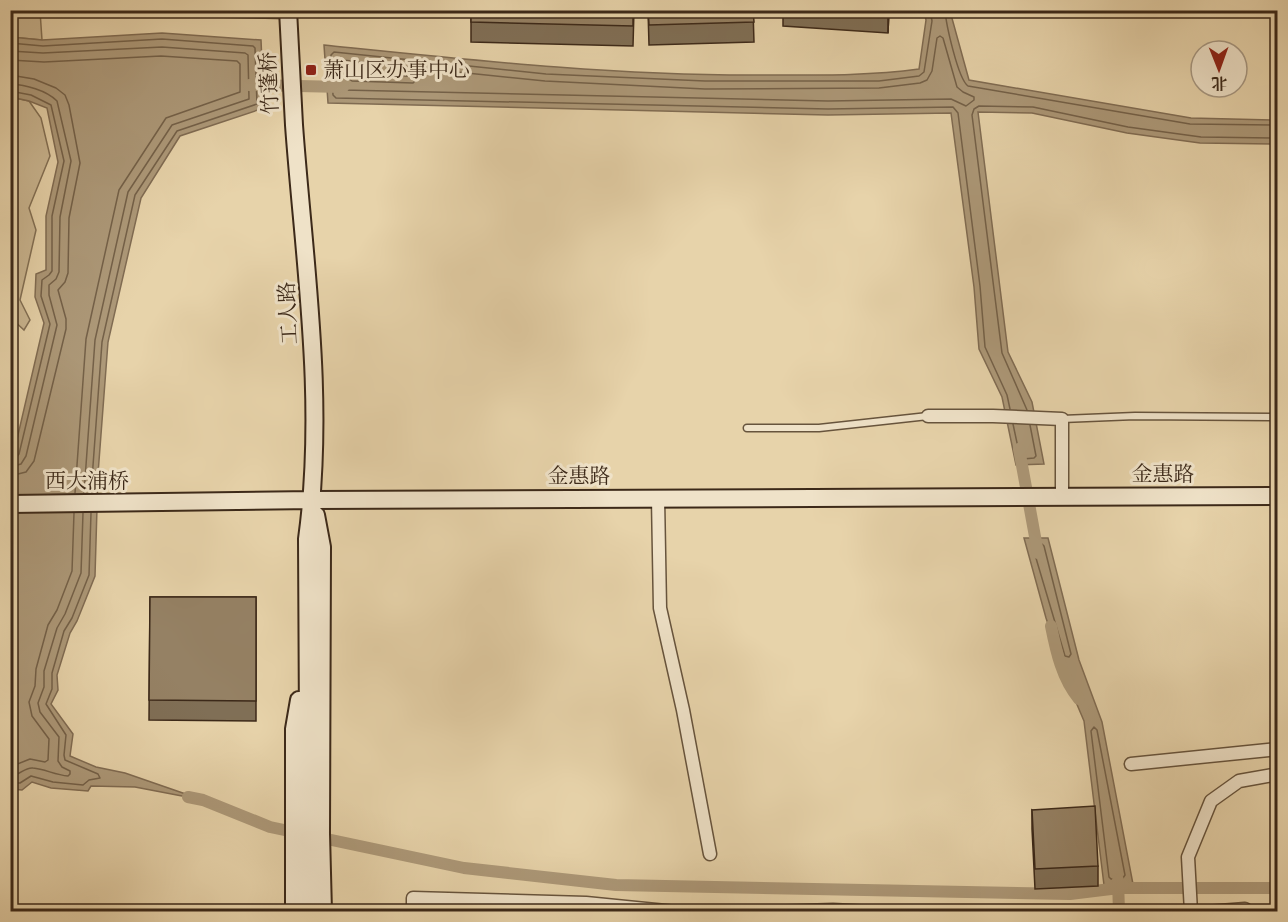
<svg xmlns="http://www.w3.org/2000/svg" width="1288" height="922" font-family="'Libre Bodoni','Noto Serif SC',serif">
  <rect width="100%" height="100%" fill="#e7d3aa"/>
  <filter id="stains"><feTurbulence type="fractalNoise" baseFrequency=".00333" numOctaves="4"/><feColorMatrix values="0 0 0 0 .2 0 0 0 0 .09 0 0 0 0 .02 0 0 0 .5 -.17"/></filter>
  <radialGradient id="worn" r=".72"><stop offset=".6" stop-color="#630" stop-opacity="0"/><stop offset="1" stop-color="#630" stop-opacity=".3"/></radialGradient>
  <!-- green -->
  <path fill="#cab691" stroke="#837055" stroke-width="1.5" d="M10,11H40L42,40L11,37Z
    M10,97L29,101L41,118L50,156L29,208L36,230L20,300L30,320L24,330L11,318Z"/>
  <!-- water -->
  <path fill="#ad9979" stroke="#806c53" stroke-width="1.5" d="M924,11H950L969,80L1191,118L1277,120V144L1200,143L1127,133L1032,113L978,112L1008,352L1032,402L1044,464L1016,465L1002,397L979,349L974,287L951,113L828,115L328,103L324,45C471,60 617,76 764,75C816,75 867,76 919,69L926,20Z
    M162,33L261,40L264,108L180,136L141,198L108,342L98,474L95,576L77,621L70,633L57,675L58,690L51,704L73,734L70,756L96,767L125,773L203,800L135,787L91,786L88,791L51,788L32,782L22,790L11,789V465L44,323L35,297L36,274L46,270V216L58,162L47,108L29,101L11,97V37L42,40Z
    M1024,538H1048L1079,660L1102,722L1133,884L1104,885L1084,721L1070,688L1046,618Z"/>
  <g fill="none" stroke-linecap="round" stroke-linejoin="round">
    <!-- shore -->
    <path stroke="#746149" stroke-width="1.5" d="M930,10L932,21L924,72L919,76L879,81H705L546,74L334,52L331,55L333,95L336,98L828,109L953,107L958,113L980,286L985,347L1007,395L1010,409
      M945,10C946,24 958,79 968,86L1190,124L1278,125
      M940,36L943,38L957,87L963,92L974,97V100L966,106L951,99L828,101L343,90L341,87L339,63L342,60L545,81L705,89L879,88L920,83L927,80L932,71L937,38Z
      M10,43L43,46L162,39L253,46L255,48L257,104L177,131L135,195L102,342L91,493
      M10,51L43,53L162,47L245,53L248,55L249,99L172,125L128,192L95,340L84,493
      M10,60L44,62L161,56L237,61L240,64V92L166,118L119,190L86,339L75,493
      M352,70L414,77L416,80L413,83L352,81L349,79V73Z
      M10,75L34,79L56,88L65,95L69,105L80,163L69,218L68,273L65,282L58,290L66,319V329L34,461L26,472L10,476
      M10,84C26,85 46,90 57,101L71,161L60,217L59,272L56,279L49,285V295L57,325L26,456L21,464L10,467
      M10,91L31,95L51,105L64,161L52,216V271L49,275L42,280L41,296L50,324L19,454L16,458L10,459
      M1027,410L1002,353L972,115L974,109L979,106L1033,107L1128,127L1201,137L1278,138
      M1013,424L1020,457L1023,459L1034,458L1036,456L1030,425
      M1036,544H1042L1044,546L1071,654L1069,657L1065,656L1033,548Z
      M1094,727L1097,730L1125,875L1123,878L1111,879L1109,877L1091,731Z
      M10,767L30,759L45,762L48,760L49,739L32,716L29,702L35,686L36,669L48,625L57,610L72,571L74,513
      M10,776C20,776 24,767 33,768C45,769 55,775 68,776L70,774V771L62,767L58,761L59,737L40,712L38,703L44,687V671L57,628L65,614L81,573L83,513
      M10,783H20L31,776L53,782L83,785L89,780L100,778L98,774L65,760L64,755L66,735L46,704L52,689V673L64,631L72,618L89,575L91,513"/>
    <!-- canal -->
    <path stroke="#ad9979" stroke-width="12" d="M249,85L343,87
      M1019,449L1038,553
      M1051,626C1056,651 1062,679 1079,699
      M188,797L203,800L270,827L464,868L616,885L1070,894L1119,888H1278
      M1118,880L1119,912"/>
    <!-- service casing -->
    <g stroke="#67543d" stroke-width="9">
      <path id="service" d="M68,10L286,15
        M1062,419L1135,416L1278,417
        M747,428H819L928,416"/>
    </g>
    <!-- minor casing -->
    <g stroke="#67543d" stroke-width="15">
      <path id="minor" d="M928,416H993L1062,419V497
        M658,498L660,608L683,710L710,854
        M1131,764L1278,749
        M413,912V898L586,903L676,912
        M770,912L833,910L871,912
        M1191,912L1188,857L1211,801L1239,781L1278,774
        M1207,912L1245,909L1249,912"/>
    </g>
    <!-- secondary casing -->
    <g stroke="#3c2919" stroke-width="20">
      <path id="secondary" d="M288,10C290,49 292,87 294,125C304,262 326,401 307,539L309,912
        M10,504L313,500L1278,496
        M316,515L322,547L321,834L323,912
        M294,912V729L299,700"/>
    </g>
    <!-- service -->
    <use href="#service" stroke="#efe2c8" stroke-width="6"/>
    <!-- minor -->
    <use href="#minor" stroke="#efe2c8" stroke-width="12"/>
    <!-- secondary -->
    <use href="#secondary" stroke="#efe2c8" stroke-width="16"/>
  </g>
  <!-- wall -->
  <path fill="#806f56" stroke="#3c2919" stroke-width="1.5" d="M471,10H634L633,46L471,42Z
    M648,10H753L754,42L649,45Z
    M783,10H889L888,33L783,26Z
    M150,597H256V721L149,720Z
    M1032,810L1098,866V886L1035,889L1032,829Z"/>
  <!-- shaded-wall -->
  <path fill="#685a46" stroke="#3c2919" stroke-width="1.5" d="M888,10H889L888,33Z"/>
  <!-- building -->
  <path fill="#958164" stroke="#3c2919" stroke-width="1.5" d="M471,10H633V26L471,22Z
    M648,10H753L754,22L649,25Z
    M854,10H888V13Z
    M150,597H256V701L149,700Z
    M1095,806L1098,866L1035,869L1032,810Z"/>
  <!-- markers -->
  <rect fill="#8f2418" stroke="#efe2c8" stroke-width="2" x="305" y="64" width="12" height="12" rx="3"/>
  <g text-anchor="middle" stroke-width="6" stroke-linejoin="round" paint-order="stroke">
    <!-- poi labels -->
    <g font-size="21" fill="#3c2919" stroke="#efe2c8" text-anchor="start">
      <text x="323" y="77">萧山区办事中心</text>
    </g>
    <!-- street labels -->
    <g font-size="21" fill="#3c2919" stroke="#efe2c8">
      <text transform="translate(269 83) rotate(-93)" y="7">竹蓬桥</text>
      <text transform="translate(288 313) rotate(-93)" y="7">工人路</text>
      <text x="1163" y="481">金惠路</text>
      <text x="579" y="483">金惠路</text>
      <text x="87" y="488">西大浦桥</text>
    </g>
  </g>
  <!-- margin -->
  <rect width="1288" height="922" fill="none" stroke="#e7d3aa" stroke-width="36"/>
  <rect x="12" y="12" width="1264" height="898" fill="none" stroke="#3c2919" stroke-width="3"/>
  <rect x="18" y="18" width="1252" height="886" fill="none" stroke="#3c2919" stroke-width="1.5"/>
  <!-- north arrow -->
  <g transform="translate(1219 69) rotate(179)"><circle r="28" fill="#efe2c8" stroke="#a79882" stroke-width="1.5"/>
  <path d="M0-4.5L10 22L0 15L-10 22Z" fill="#8f2418"/>
  <text y="-9" font-size="16" font-weight="bold" text-anchor="middle" fill="#3c2919">北</text>
  </g>
  <rect width="100%" height="100%" filter="url(#stains)"/>
  <rect width="100%" height="100%" fill="url(#worn)"/>
</svg>
